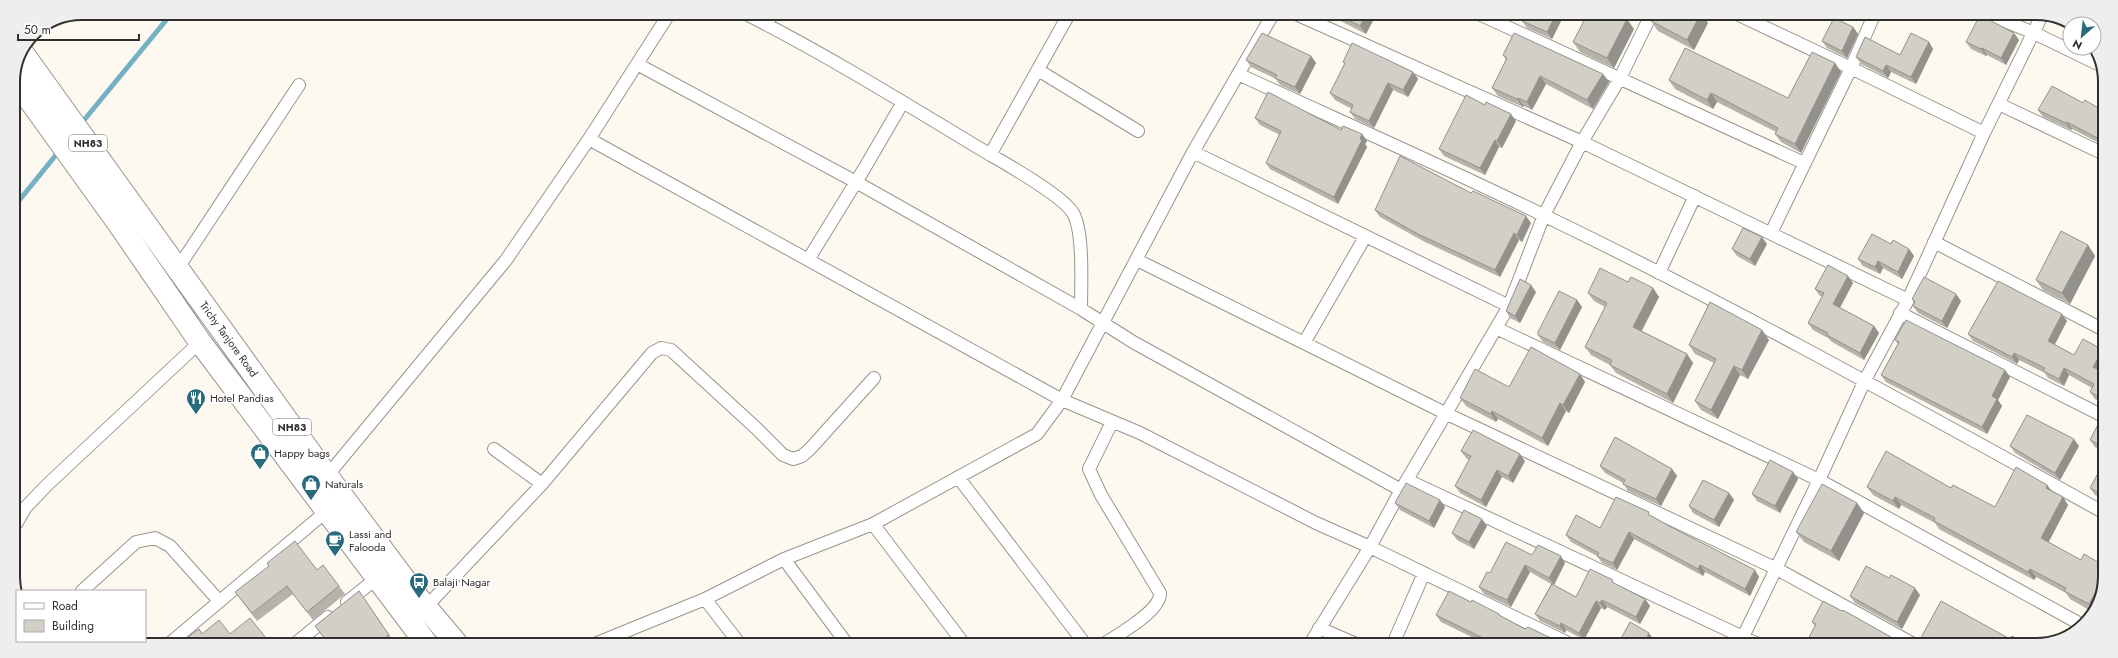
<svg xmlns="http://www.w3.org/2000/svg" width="2118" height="658" font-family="Jost,sans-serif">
  <rect width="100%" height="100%" fill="#fdf9f0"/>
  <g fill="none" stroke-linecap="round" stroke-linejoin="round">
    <!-- stream -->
    <path stroke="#74b1c4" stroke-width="5" d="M80,125L172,13
      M13,208L60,150"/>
    <!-- street casing -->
    <g stroke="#99958d" stroke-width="14">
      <path id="street" d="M746,14C829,56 909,106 989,154C1008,165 1063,196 1073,213C1084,232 1081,285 1081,309
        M1296,14L1582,142L1544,215L1509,306L1401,490L1370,547L1310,644
        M1481,15L1804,163
        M1651,15L1620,78L1582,142L1908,300
        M1739,15L1851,68L1984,133
        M1990,15L2034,33L2100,65
        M766,24L773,14
        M637,64L856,182L1081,309L1133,342L1401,490
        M1038,70L1138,131
        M1238,74C1340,121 1443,166 1543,215C1734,307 1918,410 2103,512
        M1999,104L2104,154
        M589,139L1062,400L1140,433L1316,523L1370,547L1570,644
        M1193,152L1509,306
        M990,155L1069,14
        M1771,233L1851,68L1874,15
        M1934,242L2104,330
        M808,260L864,169L903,102
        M1137,260L1447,414L1777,569L1915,645
        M178,268L299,85
        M1659,273L1695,196
        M1900,313L2103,416
        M1496,328L1819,480L2082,625
        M1304,343L1365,237
        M494,449L542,484
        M327,476L506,260L589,139L669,14
        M958,477L1085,644
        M1407,480L1760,645
        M873,524L964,644
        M13,529L26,507L47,485L200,342
        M784,559L847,644
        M82,591L136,542L155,538L170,546L219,601
        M705,599L739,643
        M347,602L377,578
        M426,607L542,484L652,353L661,348L671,350L756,428L783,455L793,459L802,456L810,449L874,378
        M1319,628L1356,644
        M170,643L328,510
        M296,643L328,617
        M597,643L705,599L784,559L873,524L1037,434L1062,400L1193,152L1273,14
        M1104,644C1119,634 1161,611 1160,593L1101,495L1089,469L1112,422
        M1393,644L1424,573
        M1739,645L1819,480L1865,380L1908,300L1984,133L2042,15"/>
    </g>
    <!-- highway casing -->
    <g stroke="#99958d" stroke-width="24">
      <path id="highway" d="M21,51L327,476L419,599L456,643
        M14,78L119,224L200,342L426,643"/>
    </g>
    <!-- street -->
    <use href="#street" stroke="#fff" stroke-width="12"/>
    <!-- highway -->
    <use href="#highway" stroke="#fff" stroke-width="22"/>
  </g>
  <!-- wall -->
  <path fill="#b5b2aa" d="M1329,15H1376L1366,34Z
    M1407,15H1419L1417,19Z
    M1523,15H1564L1552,39L1527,28L1522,21L1524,16Z
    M1651,21L1708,23L1694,50L1658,31Z
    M1853,27L1858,34L1847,58L1827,48L1822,41Z
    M1634,29L1614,68L1580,52L1573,42Z
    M2019,40L2006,65L1987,55L1986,56L1971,49L1966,42Z
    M1929,42L1933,49L1916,84L1891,72L1888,78L1861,64L1856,57L1900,55Z
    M2084,48H2093L2095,54Z
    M1503,55L1603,74L1609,82L1593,109L1546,84L1532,110L1524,106L1523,107L1498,96L1492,88L1506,60Z
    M1311,56L1316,63L1300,94L1280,85L1276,79L1251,67L1246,60Z
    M1343,62L1413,72L1418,79L1408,97L1393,90L1374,128L1355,119L1350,112L1352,109L1335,100L1330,93L1345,64Z
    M1835,63L1841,72L1801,153L1781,142L1775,134L1776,132L1717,102L1713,109L1675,89L1669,80L1788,98Z
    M2083,103L2105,112V146L2072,129L2071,130L2043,117L2038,110Z
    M1255,118L1341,130L1362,134L1367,141L1365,144L1367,147L1338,204L1270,169L1266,163L1280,135L1260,125Z
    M1516,121L1502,148L1499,147L1485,175L1444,156L1439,149Z
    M1471,193L1531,223L1522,242L1519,240L1500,277L1425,242L1380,217L1375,210Z
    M1767,244L1755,266L1737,256L1732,249Z
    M1891,244L1909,249L1914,256L1902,279L1883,268L1880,274L1863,266L1858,259Z
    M2088,245L2095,256L2070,304L2043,290L2036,280Z
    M1848,276L1853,283L1840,308L1874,326L1879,333L1864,360L1832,342L1828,338L1813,330L1808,323L1822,296H1820L1815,289Z
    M1628,282L1653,288L1659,297L1642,331L1687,354L1693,363L1673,403L1616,373L1610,365L1591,355L1585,347L1605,307L1594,301L1588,293Z
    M1536,292L1520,323L1510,318L1506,311Z
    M1912,299L1961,301L1947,328L1918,313L1913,306L1914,303Z
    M1577,300L1582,307L1560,350L1543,342L1538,335Z
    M2067,321L2054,345L2074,355L2103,350L2104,351V364L2100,370L2104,372L2103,404L2095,399L2090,392L2092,388L2069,375L2064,386L2048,378L2045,373L2019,360L2017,364L1973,341L1968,334Z
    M1762,330L1769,340L1748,379L1740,375L1718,419L1701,410L1695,401L1714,363L1695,354L1689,345Z
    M1895,340L2005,370L2010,377L1998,400L2002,406L1987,434L1886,382L1881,375L1898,344Z
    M1580,374L1585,382L1569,413L1566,411L1548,446L1498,419L1496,422L1466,406L1460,398Z
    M2103,415V452L2095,447L2090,440Z
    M2010,446H2079L2060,480L2015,453Z
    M1461,451L1525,461L1513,483L1502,477L1486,507L1460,493L1455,486L1469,460L1466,458Z
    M2103,464V499L2095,495L2090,488Z
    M1600,466L1672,469L1677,476L1661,506L1628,491L1623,483L1605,473Z
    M1793,472L1798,479L1780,513L1757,501L1752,494Z
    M2047,485L2052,491L2063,497L2068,505L2048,543L2103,594L2091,611L2070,599L2066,593L2036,577L2034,580L1939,529L1935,523L1901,505L1899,509L1873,495L1867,487L1951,488L1995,507Z
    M1729,493L1734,500L1719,527L1693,513L1689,506Z
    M1395,503L1445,507L1434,528L1400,510Z
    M1857,503L1864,513L1839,561L1804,542L1796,532Z
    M1651,516L1759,577L1750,596L1705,572L1703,576L1634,539L1617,570L1602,563L1597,556L1571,542L1566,535Z
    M1487,526L1474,549L1457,540L1452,533Z
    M1532,555L1565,563L1554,585L1576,597L1616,584L1645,599L1650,606L1640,624L1607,607L1605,610L1601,608L1584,640L1566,630L1565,633L1540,621L1535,614L1551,584L1530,572L1511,607L1484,594L1479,587L1490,573Z
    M269,566L317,570L339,586L345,594L313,620L293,594L257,621L235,592Z
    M359,591L394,642L392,643H328L315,626Z
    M1920,595L1902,629L1855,603L1850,596Z
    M1471,602L1501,616L1556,644H1485L1484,643L1441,622L1436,615Z
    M1812,622L1905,645H1805L1815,626Z"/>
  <!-- shaded-wall -->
  <path fill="#93918b" d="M1366,15H1376L1366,34L1360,26Z
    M1414,15H1419L1417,19Z
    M1556,15H1564L1552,39L1547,32Z
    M1700,15H1703L1708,23L1694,50L1687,40Z
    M1627,19L1634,29L1614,68L1607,58Z
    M1853,27L1858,34L1847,58L1842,51Z
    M2014,33L2019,40L2006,65L2001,58Z
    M1929,42L1933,49L1916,84L1911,77Z
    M1982,48L1987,55L1986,56L1981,49Z
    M1311,56L1316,63L1300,94L1295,87Z
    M1835,63L1841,72L1801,153L1795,144Z
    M1886,65L1891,72L1888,78L1883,71Z
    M1413,72L1418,79L1408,97L1403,90Z
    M1603,74L1609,82L1593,109L1587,100Z
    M1540,76L1546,84L1532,110L1527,102Z
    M1388,83L1393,90L1374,128L1369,121Z
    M1711,93L1717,102L1713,109L1707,100Z
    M1518,98L1524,106L1523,107L1517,99Z
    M1511,114L1516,121L1502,148L1497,141Z
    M2067,122L2072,129L2071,130L2066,123Z
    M1362,134L1367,141L1365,144L1367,147L1338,204L1334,197Z
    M1495,140L1499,147L1485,175L1480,168Z
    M1526,216L1531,223L1522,242L1517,235Z
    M1514,233L1519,240L1500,277L1495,270Z
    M1762,237L1767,244L1755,266L1750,259Z
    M2088,245L2095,256L2070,304L2062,293Z
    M1909,249L1914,256L1902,279L1898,272Z
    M1878,261L1883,268L1880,274L1875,267Z
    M1848,276L1853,283L1838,311L1833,304Z
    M1531,285L1536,292L1520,323L1515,316Z
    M1653,288L1659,297L1639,335L1633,327Z
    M1956,294L1961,301L1947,328L1942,321Z
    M1577,300L1582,307L1560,350L1555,343Z
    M2062,314L2067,321L2053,348L2048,341Z
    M1874,326L1879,333L1864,360L1860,353Z
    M1762,330L1769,340L1748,379L1742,370Z
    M2103,350L2104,351V364L2098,374L2093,367Z
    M2014,353L2019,360L2017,364L2012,357Z
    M1687,354L1693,363L1673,403L1667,394Z
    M1734,366L1740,375L1718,419L1711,410Z
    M2064,368L2069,375L2064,386L2059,379Z
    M2005,370L2010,377L1998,400L2002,406L1987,434L1982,427L1992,396Z
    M1580,374L1585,382L1569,413L1563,405Z
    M1560,403L1566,411L1548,446L1542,438Z
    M1492,411L1498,419L1496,422L1491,414Z
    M2074,439L2079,446L2060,480L2055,473Z
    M1520,454L1525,461L1513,483L1508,476Z
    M1672,469L1677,476L1661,506L1656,499Z
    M1497,470L1502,477L1486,507L1481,500Z
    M1793,472L1798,479L1780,513L1775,506Z
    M2047,485L2053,493L2046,488Z
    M1729,493L1734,500L1719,527L1714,520Z
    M1895,497L1901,505L1899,509L1893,501Z
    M2063,497L2068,505L2046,547L2041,538Z
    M1440,500L1445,507L1434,528L1429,521Z
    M1857,503L1864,513L1839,561L1831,551Z
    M1482,519L1487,526L1474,549L1469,542Z
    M1629,532L1634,539L1617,570L1613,563Z
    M1561,556L1565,563L1554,585L1549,578Z
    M1525,565L1530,572L1511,607L1507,600Z
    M1700,565L1705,572L1703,576L1698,569Z
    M2030,569L2036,577L2034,580L2028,572Z
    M1755,570L1759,577L1750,596L1745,589Z
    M2103,579V594L2093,609L2089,604Z
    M1915,588L1920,595L1902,629L1897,622Z
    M1645,599L1650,606L1640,624L1636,617Z
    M1602,600L1607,607L1605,610L1600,603Z
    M1596,601L1601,608L1584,640L1579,633Z
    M1561,623L1566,630L1565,633L1560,626Z
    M1649,633L1654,640L1652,645H1643Z
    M1553,639L1556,644H1550Z
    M1839,639L1843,645H1836Z"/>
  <!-- building -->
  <path fill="#d2cfc6" stroke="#93918b" d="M1339,15H1366L1360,26Z
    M1524,15H1556L1547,32L1522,21L1525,15Z
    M1587,15H1618L1627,19L1607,58L1573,42Z
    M1654,15H1700L1687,40L1651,21Z
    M1980,15L2014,33L2001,58L1982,48L1981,49L1966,42Z
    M1834,18L1853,27L1842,51L1822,41Z
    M1262,33L1311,56L1295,87L1275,78L1277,75L1246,60Z
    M1514,33L1603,74L1587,100L1540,76L1527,102L1518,98L1517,99L1492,88L1507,58L1503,55Z
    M1911,33L1929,42L1911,77L1886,65L1883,71L1856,57L1865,37L1900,55Z
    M1352,43L1413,72L1403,90L1388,83L1369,121L1350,112L1353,105L1330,93L1345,63L1343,62Z
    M1685,48L1788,98L1812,52L1835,63L1795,144L1775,134L1778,128L1711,93L1707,100L1669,80Z
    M2052,86L2083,103L2085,100L2105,112V142L2067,122L2066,123L2038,110Z
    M1268,92L1341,130L1343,126L1362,134L1360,139L1362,140L1334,197L1266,163L1281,131L1255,118Z
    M1466,95L1485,105L1486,102L1511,114L1497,141L1495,140L1480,168L1439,149Z
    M1400,156L1471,193L1473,191L1526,216L1517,235L1514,233L1495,270L1420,235L1375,210Z
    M1743,228L1762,237L1750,259L1732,249Z
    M2061,231L2088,245L2062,293L2036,280Z
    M1872,234L1891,244L1893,240L1909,249L1898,272L1878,261L1875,267L1858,259Z
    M1828,265L1848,276L1833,304L1874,326L1860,353L1827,335L1828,333L1808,323L1824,293L1815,289Z
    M1600,268L1628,282L1631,277L1653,288L1633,327L1687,354L1667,394L1610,365L1612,360L1585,347L1607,303L1588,293Z
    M1924,277L1956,294L1942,321L1913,306L1915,301L1912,299Z
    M1520,279L1531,285L1515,316L1506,311Z
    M1998,281L2062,314L2048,341L2074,355L2083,339L2103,350L2093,367L2104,372L2103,399L2090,392L2094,384L2064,368L2059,379L2043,371L2045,368L2014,353L2012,357L1968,334Z
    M1559,291L1577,300L1555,343L1538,335V332Z
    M1710,302L1762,330L1742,370L1734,366L1711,410L1695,401L1716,359L1689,345Z
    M1906,320L2005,370L1992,396L1997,399L1982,427L1881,375L1899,342L1895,340Z
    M1531,347L1580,374L1563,405L1560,403L1542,438L1492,411L1491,414L1460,398L1475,369L1509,387Z
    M2027,415L2074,439L2055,473L2010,446Z
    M2103,415V447L2090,440Z
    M1473,430L1520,454L1508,476L1497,470L1481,500L1455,486L1471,456L1461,451Z
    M1615,437L1672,469L1656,499L1623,484L1625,480L1600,466Z
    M1886,451L1951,488L1953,485L1995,507L2016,467L2047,485L2046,488L2063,497L2041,538L2081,560L2084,554L2103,565V579L2089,604L2064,591L2066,588L2030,569L2028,572L1934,521L1935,518L1895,497L1893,501L1867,487Z
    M1770,460L1793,472L1775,506L1752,494Z
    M2103,464V495L2090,488Z
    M1703,480L1729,493L1714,520L1689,506Z
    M1406,483L1440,500L1429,521L1395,503Z
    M1822,484L1857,503L1831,551L1796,532Z
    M1616,497L1649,512L1648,514L1671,527L1755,570L1745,589L1700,565L1698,569L1629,532L1613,563L1597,556L1599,553L1566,535L1576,515L1600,528Z
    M1464,510L1482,519L1469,542L1452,533Z
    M295,541L317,570L323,565L339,586L307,612L287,586L252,613L235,592L269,566L267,563Z
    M1506,542L1532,555L1538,545L1561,556L1549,578L1525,565L1507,600L1479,587L1487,572L1490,573Z
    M1866,566L1889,578L1891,575L1915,588L1897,622L1850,596Z
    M1590,569L1613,580L1612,582L1645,599L1636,617L1602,600L1600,603L1596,601L1579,633L1561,623L1560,626L1535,614L1552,584L1576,597Z
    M359,591L389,635L378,643H328L315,626Z
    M1449,591L1471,602L1472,600L1499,614V615L1525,629L1528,627L1553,639L1550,644H1488L1483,642L1485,639L1436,615Z
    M1823,601L1842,611L1843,610L1905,645H1850L1839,639L1836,645H1805L1816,624L1812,622Z
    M1941,601L2010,639L2012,636L2028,645H1950L1946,643L1945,645H1917Z
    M250,618L270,643H185L184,640L199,629L202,634L219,620L230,634Z
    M1630,622L1649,633L1643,645L1618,644Z"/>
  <!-- icons -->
  <defs>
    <g id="restaurant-pin" transform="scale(1)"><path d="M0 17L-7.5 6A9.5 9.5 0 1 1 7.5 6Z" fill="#296b7e" stroke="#fff"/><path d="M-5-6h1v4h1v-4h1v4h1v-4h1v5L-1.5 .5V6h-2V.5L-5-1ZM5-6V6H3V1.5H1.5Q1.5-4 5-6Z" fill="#fff"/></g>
    <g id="shop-pin" transform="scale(1)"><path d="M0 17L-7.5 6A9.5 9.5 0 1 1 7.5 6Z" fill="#296b7e" stroke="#fff"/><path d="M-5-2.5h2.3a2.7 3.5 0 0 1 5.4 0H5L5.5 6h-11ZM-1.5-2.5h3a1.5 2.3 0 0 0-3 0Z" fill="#fff"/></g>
    <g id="cafe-pin" transform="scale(1)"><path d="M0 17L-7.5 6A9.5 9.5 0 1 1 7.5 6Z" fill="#296b7e" stroke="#fff"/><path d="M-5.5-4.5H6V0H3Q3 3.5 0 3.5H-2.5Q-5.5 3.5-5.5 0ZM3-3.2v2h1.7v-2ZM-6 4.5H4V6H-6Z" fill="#fff"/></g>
    <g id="bus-pin" transform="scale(1)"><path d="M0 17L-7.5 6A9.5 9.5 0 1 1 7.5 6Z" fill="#296b7e" stroke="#fff"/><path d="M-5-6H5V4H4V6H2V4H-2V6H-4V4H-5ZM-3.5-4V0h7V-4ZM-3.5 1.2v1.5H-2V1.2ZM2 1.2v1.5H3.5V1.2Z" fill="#fff"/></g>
  </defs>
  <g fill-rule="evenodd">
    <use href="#restaurant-pin" x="196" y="398"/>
    <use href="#shop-pin" x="260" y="453"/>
    <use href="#shop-pin" x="311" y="484"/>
    <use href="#cafe-pin" x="335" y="540"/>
    <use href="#bus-pin" x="419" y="582"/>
  </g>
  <g text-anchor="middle" stroke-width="3.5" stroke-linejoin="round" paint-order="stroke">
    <!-- shield labels -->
    <g fill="#fff" stroke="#6e6d6b" stroke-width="1">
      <rect x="69" y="135" width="38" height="16" rx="3"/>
      <rect x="273" y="419" width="38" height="16" rx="3"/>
    </g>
    <g font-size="10" font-weight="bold" fill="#302f2c">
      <text x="88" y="147">NH83</text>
      <text x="292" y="431">NH83</text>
    </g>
    <!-- street labels -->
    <g font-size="11" fill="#302f2c" stroke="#fff">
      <text transform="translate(229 339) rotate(54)" y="4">Trichy Tanjore Road</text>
    </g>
    <!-- poi labels -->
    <g font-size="11" fill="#302f2c" stroke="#fff" text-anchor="start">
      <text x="210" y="402">Hotel Pandias</text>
      <text x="274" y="457">Happy bags</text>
      <text x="325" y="488">Naturals</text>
      <text x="349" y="538">Lassi and<tspan x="349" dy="13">Falooda</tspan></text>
      <text x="433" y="586">Balaji Nagar</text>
    </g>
  </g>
  <!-- crop -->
  <path d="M0 0H2118V658H0ZM82 20H2036A62 62 0 0 1 2098 82V576A62 62 0 0 1 2036 638H82A62 62 0 0 1 20 576V82A62 62 0 0 1 82 20Z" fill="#eee" fill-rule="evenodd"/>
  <path fill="none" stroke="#302f2c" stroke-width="2" d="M82 20H2036A62 62 0 0 1 2098 82V576A62 62 0 0 1 2036 638H82A62 62 0 0 1 20 576V82A62 62 0 0 1 82 20Z"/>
  <!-- legend -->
  <rect x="16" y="590" width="130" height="52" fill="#ffffff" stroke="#acacab"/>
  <rect x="24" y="603" width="20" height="6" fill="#ffffff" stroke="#acacab"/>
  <text x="52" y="610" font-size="12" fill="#302f2c">Road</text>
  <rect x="24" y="620" width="20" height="12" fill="#d2cfc6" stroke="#acacab"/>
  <text x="52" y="630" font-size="12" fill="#302f2c">Building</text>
  <!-- north arrow -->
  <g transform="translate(2082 36) rotate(208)"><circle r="19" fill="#ffffff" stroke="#acacab"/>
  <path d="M0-3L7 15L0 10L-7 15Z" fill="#296b7e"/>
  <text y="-6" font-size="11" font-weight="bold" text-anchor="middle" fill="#302f2c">N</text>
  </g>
  <!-- scale -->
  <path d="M18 34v6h121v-6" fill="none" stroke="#302f2c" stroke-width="2"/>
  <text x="24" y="34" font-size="12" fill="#302f2c" stroke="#ffffff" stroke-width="3" paint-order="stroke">50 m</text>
</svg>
